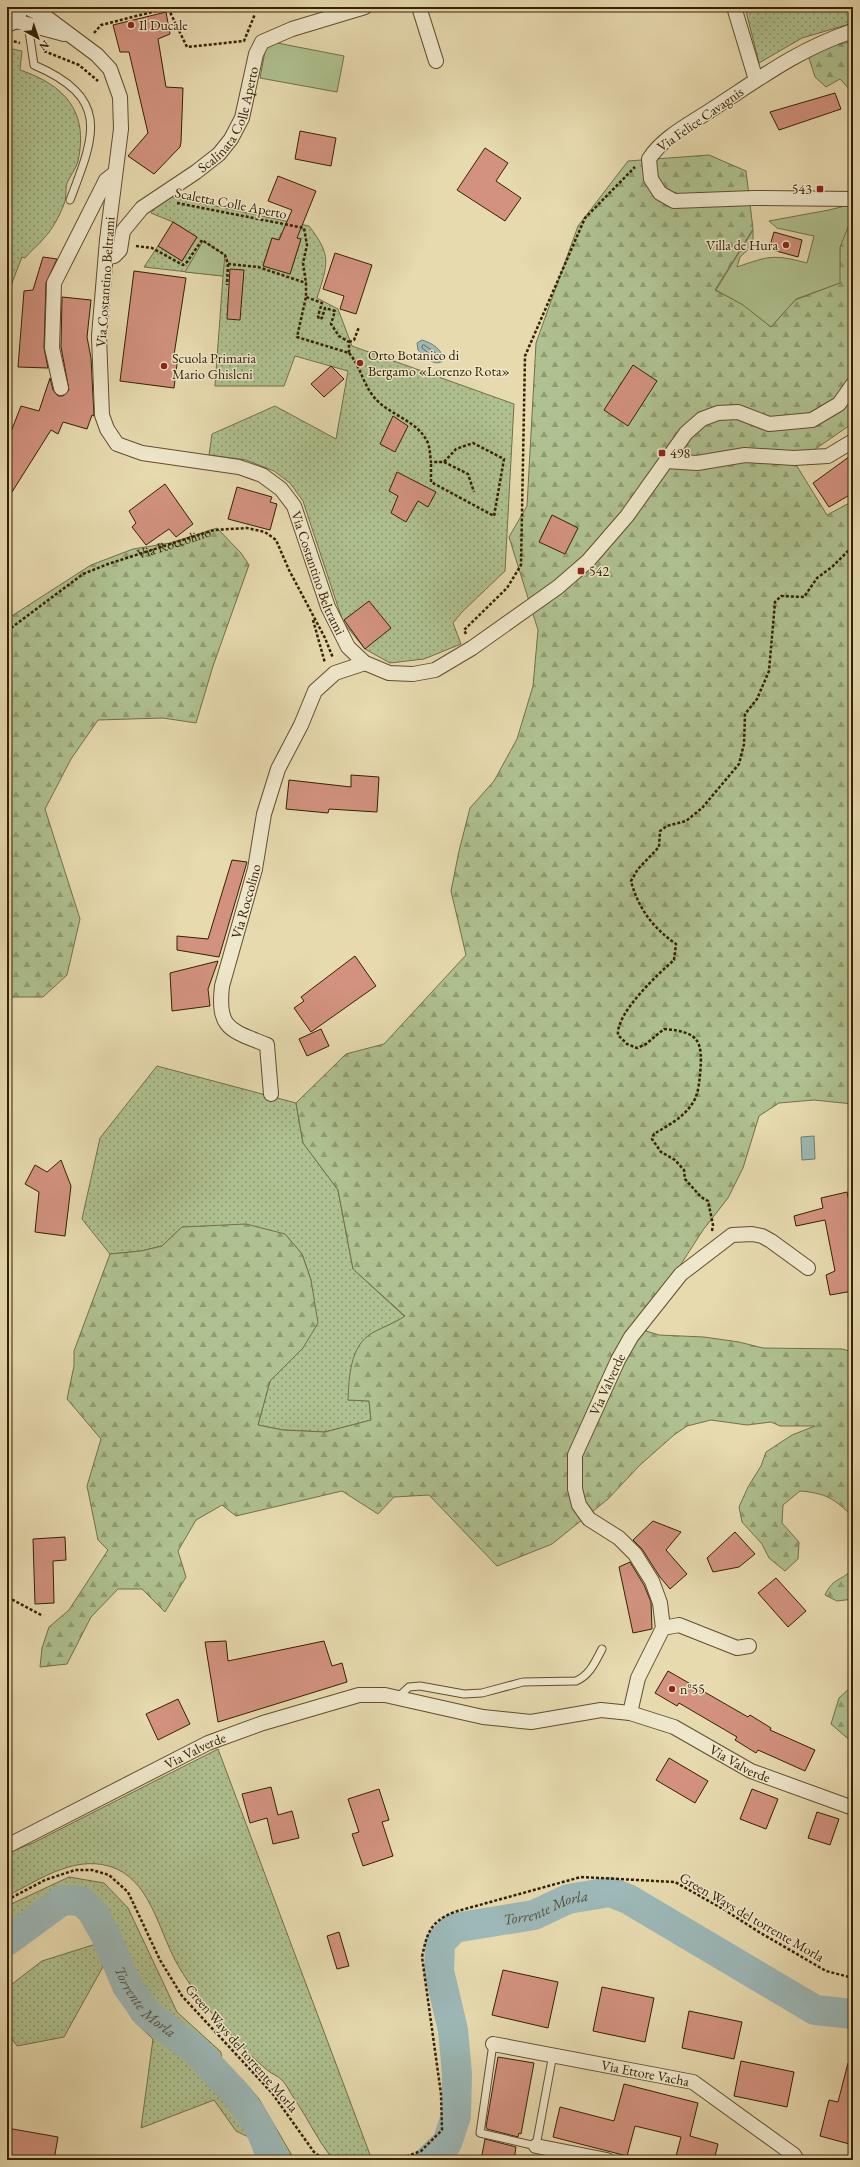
<svg xmlns="http://www.w3.org/2000/svg" width="860" height="2167" viewBox="0 0 860 2167" font-family="'EB Garamond',serif">
	<defs>
		<pattern id="grass-dots" width="8" height="8" patternUnits="userSpaceOnUse"><rect width="8" height="8" fill="#afc190"/><path d="M2 2h.1M6 6h.1" fill="none" stroke="#8f9c73" stroke-width="1.8" stroke-linecap="round"/></pattern>
		<pattern id="forest-firs" width="22" height="20" patternUnits="userSpaceOnUse"><rect width="22" height="20" fill="#afc190"/><path d="M5 1l3.5 6h-7zM16 11l3.5 6h-7z" fill="#8f9c73"/></pattern>
	</defs>
	<rect width="100%" height="100%" fill="#e7daaf"/>
	<filter id="stains"><feTurbulence type="fractalNoise" baseFrequency=".005" numOctaves="4"/><feColorMatrix values="0 0 0 0 .2 0 0 0 0 .09 0 0 0 0 .02 0 0 0 .5 -.17"/></filter>
	<radialGradient id="worn" r=".72"><stop offset=".6" stop-color="#630" stop-opacity="0"/><stop offset="1" stop-color="#630" stop-opacity=".3"/></radialGradient>
	<g fill="url(#grass-dots)" stroke="#72704a" fill-rule="evenodd">
		<polygon points="745,7 853,7 853,23 802,38 759,63"/>
		<path d="M7 48 22 51 20 70C65 85 89 112 78 161 76 169 70 176 67 183 65 189 67 198 64 204 60 215 52 230 44 238 38 246 31 250 25 258L22 257 10 288 7 311Z"/>
		<path d="M168 196 309 226C332 256 328 263 317 298L338 309 352 346 514 404 505 571 462 612 453 623 461 644 424 659 390 663 365 649 343 622 303 501 290 483 274 471 246 460 209 455 212 434 275 406 336 439 348 371 295 356 284 386H215L223 276 144 267 158 246 182 261 197 237 173 222 151 213 158 203ZM281 233 301 239 290 274 263 265 272 238 279 240Z"/>
		<polygon points="157,1066 296,1103 303,1143 338,1190 353,1269 405,1317 371,1334 348,1400 369,1401 371,1420 325,1432 283,1430 258,1425 270,1381 303,1348 311,1280 302,1254 285,1234 182,1227 162,1246 141,1251 110,1254 82,1219 100,1138"/>
		<path d="M218 1749 372 2160H340L331 2157C317 2139 307 2117 294 2098 290 2093 287 2085 282 2080 278 2076 272 2074 267 2070 236 2043 200 2003 179 1967 160 1936 153 1886 117 1869 78 1852 41 1879 7 1896V1853L33 1843Z"/>
		<polygon points="69,1877 104,1883 128,1908 177,2012 221,2052 222,2066 241,2078 259,2099 294,2159 236,2131 214,2100 141,2128 153,2039 133,2020 116,1991 114,1938 98,1911 85,1896 68,1894 60,1898 44,1910 36,1925 7,1946 7,1906"/>
		<polygon points="96,1944 105,1963 64,2037 17,2046 7,2032 7,1988 42,1961"/>
	</g>
	<g fill="url(#forest-firs)" stroke="#72704a">
		<polygon points="853,41 853,93 840,79 826,87 815,77 809,58 822,48"/>
		<path d="M709 155 746 171 753 229 715 290 744 305 771 327 795 300 839 283 840 245 853 214V423L795 463 827 515 853 501V1104L814 1100 779 1103 759 1116 743 1168 728 1198 703 1230 656 1303 646 1331 659 1335 704 1337 739 1342 763 1348 842 1349 853 1352V1517C835 1499 826 1493 800 1491L783 1505 782 1523 799 1542 798 1559 785 1571 769 1558 762 1544 742 1522 739 1507 748 1487 761 1466 766 1452 792 1435 815 1426H780L771 1422 747 1425 711 1420 687 1426 674 1435 640 1465 608 1499 552 1544 497 1566 429 1495 394 1497 378 1514 342 1491 236 1516 222 1505 196 1520 178 1551 186 1577 165 1612 142 1589H118L91 1617 67 1664 40 1667 42 1648 49 1627 69 1610 108 1550 98 1540 87 1486 101 1439 67 1399 74 1366V1351L110 1254 141 1251 162 1246 182 1227 246 1224 285 1234 302 1254 311 1280 318 1323 303 1348 270 1381 258 1425 283 1430 325 1432 371 1420 369 1401 348 1400C349 1377 350 1346 372 1333 383 1327 395 1323 405 1316L353 1269 338 1190 303 1143 296 1103 346 1054 384 1044 466 955 451 891 459 851 470 808 494 781 517 739 533 686 538 630 509 537 527 506 536 343 578 226 628 161Z"/>
		<polygon points="217,528 241,553 249,565 213,666 196,723 163,718 98,720 71,759 45,809 80,919 67,975 43,997 7,997 7,619 91,565 133,549 170,543"/>
		<path d="M853 1568V1599L837 1601 825 1595C833 1577 843 1581 853 1568Z"/>
		<polygon points="851,1687 853,1689 853,1743 831,1724 839,1698"/>
	</g>
	<g fill="#afc190" stroke="#72704a">
		<polygon points="267,41 344,56 337,92 260,78"/>
		<path d="M853 204V215L840 247V283L796 299 771 327 743 305 716 290 753 230V245L740 257 737 267C769 256 773 254 807 263L814 236 777 228 769 221 829 210Z"/>
		<polygon points="203,241 225,255 223,276 185,272"/>
	</g>
	<g fill="#9cb8b7" stroke="#737b6f">
		<path d="M422 340C432 343 442 349 444 360 435 368 425 357 418 350L417 343Z"/>
		<polygon points="814,1136 815,1159 802,1160 801,1137"/>
	</g>
	<g fill="none" stroke-linecap="round" stroke-linejoin="round">
		<polygon stroke="#686c5d" stroke-width="1" points="424,345 436,353 439,359 436,359 422,348 422,346"/>
		<g stroke="#9cb8b7" stroke-width="30">
			<path id="s1" d="M7 1941 63 1900 81 1901 92 1911 105 1934 127 1986 147 2014 194 2049 236 2094 251 2114 262 2133 270 2153 276 2160"/>
			<path id="s2" d="M429 2160 447 2143 456 2116 457 2074 453 2030 439 1971 440 1943 454 1928 534 1915 568 1899 610 1892 628 1899 815 2010 853 2014"/>
		</g>
	</g>
	<g fill="#d2927f" stroke="#352003">
		<polygon points="166,12 170,34 158,39 166,87 183,88 181,142 180,147 154,174 128,156 148,133 129,52 120,52 113,25"/>
		<polygon points="835,93 841,109 779,130 770,112"/>
		<polygon points="300,131 336,138 331,166 295,159"/>
		<polygon points="485,148 508,163 496,181 521,198 505,221 457,190"/>
		<polygon points="278,176 316,191 297,238 301,239 290,274 263,266 272,238 279,240 292,210 268,201"/>
		<polygon points="173,222 197,237 182,261 158,246"/>
		<polygon points="774,232 802,240 798,257 769,249"/>
		<polygon points="335,253 372,265 356,314 340,309 344,296 323,289"/>
		<polygon points="43,257 57,259 46,283 44,348 48,368 18,367 24,291 33,290"/>
		<polygon points="230,269 244,270 240,320 227,319"/>
		<polygon points="134,271 186,278 174,355 178,356 174,388 120,381"/>
		<polygon points="62,297 91,300 87,337 91,358 94,416 92,415 87,429 63,422 58,434 51,430 7,500 7,442 21,406 39,411 50,378 53,390 58,396 63,396 69,390 61,347"/>
		<polygon points="633,365 657,381 628,426 604,410"/>
		<polygon points="331,366 344,379 324,397 311,384"/>
		<polygon points="393,416 408,426 395,452 380,444"/>
		<polygon points="853,454 853,493 829,507 813,483"/>
		<polygon points="397,472 436,492 428,507 418,501 406,522 391,513 398,496 389,491"/>
		<polygon points="165,484 193,524 176,537 169,529 146,545 132,527 136,523 129,511"/>
		<polygon points="237,487 272,497 270,502 277,504 270,530 228,519"/>
		<polygon points="552,515 578,528 565,554 539,542"/>
		<polygon points="369,601 391,628 365,649 344,620"/>
		<polygon points="351,775 379,777 377,812 329,809 328,813 286,809 289,780 351,787"/>
		<polygon points="232,860 247,862 219,957 177,950 177,936 208,939"/>
		<polygon points="355,956 376,986 311,1032 294,1008 304,1001 301,997"/>
		<polygon points="218,961 208,989 210,1006 172,1011 170,973"/>
		<polygon points="321,1029 329,1046 307,1056 299,1039"/>
		<polygon points="61,1160 71,1186 65,1236 35,1232 39,1192 25,1184 35,1165 47,1172"/>
		<polygon points="847,1192 853,1222 853,1291 830,1295 826,1275 835,1271 825,1220 796,1226 794,1216 823,1208 821,1198"/>
		<polygon points="653,1521 681,1532 666,1550 687,1574 670,1589 660,1577 642,1549 633,1540"/>
		<polygon points="735,1532 755,1554 739,1567 713,1572 707,1558"/>
		<polygon points="65,1537 66,1560 53,1561 54,1603 35,1604 33,1539"/>
		<polygon points="630,1562 644,1585 651,1602 652,1629 633,1633 619,1567"/>
		<polygon points="776,1578 806,1611 788,1627 758,1593"/>
		<polygon points="226,1641 228,1661 324,1641 332,1666 342,1663 347,1682 218,1722 205,1642"/>
		<polygon points="668,1671 748,1717 750,1715 771,1728 770,1730 815,1750 805,1771 758,1750 756,1753 735,1740 737,1737 679,1703 677,1706 655,1693"/>
		<polygon points="178,1699 190,1724 158,1740 146,1714"/>
		<polygon points="669,1758 708,1781 695,1803 656,1780"/>
		<polygon points="271,1787 278,1815 292,1811 299,1838 273,1844 267,1818 250,1823 242,1794"/>
		<polygon points="379,1789 389,1820 382,1822 393,1856 363,1866 352,1834 359,1832 348,1799"/>
		<polygon points="752,1789 778,1799 766,1829 740,1819"/>
		<polygon points="817,1812 839,1819 830,1845 808,1838"/>
		<polygon points="339,1932 349,1966 337,1969 327,1936"/>
		<polygon points="503,1970 558,1982 548,2028 492,2015"/>
		<polygon points="602,1987 654,1998 645,2042 593,2031"/>
		<polygon points="689,2011 742,2022 734,2059 682,2048"/>
		<polygon points="498,2057 534,2063 521,2134 519,2133 518,2137 487,2129 486,2127"/>
		<polygon points="741,2061 794,2072 787,2107 734,2096"/>
		<polygon points="848,2063 853,2063 853,2145 820,2136 829,2100 838,2102"/>
		<polygon points="624,2084 698,2103 690,2136 718,2144 714,2160 675,2160 681,2137 635,2126 627,2156 553,2137 560,2107 614,2121"/>
		<polygon points="7,2128 58,2137 54,2160 7,2159"/>
		<polygon points="485,2139 516,2147 514,2160 481,2160"/>
	</g>
	<g fill="none" stroke-linecap="round" stroke-linejoin="round">
		<g stroke="#624e2e" stroke-width="9">
			<g id="lane">
				<path d="M28 24 34 65C111 98 95 135 70 200"/>
				<path d="M397 1698 409 1687 420 1686 464 1694 482 1693 523 1682 576 1681C590 1675 595 1662 602 1649"/>
				<polyline points="493,2044 480,2133 536,2146 553,2054"/>
			</g>
		</g>
		<g stroke="#624e2e" stroke-width="16">
			<g id="street">
				<path id="s4" d="M26 7 46 17 97 55 110 69 120 97 121 129 107 240 99 336 102 415 107 429 117 444 142 453 239 467 262 475 281 489 294 506 328 607 348 647 365 663 389 673 413 674 435 670 472 648 558 587 588 561 627 516 686 433 702 419 718 413 738 412 769 424 812 420 839 404 853 384"/>
				<polyline points="419,7 436,61"/>
				<polyline points="734,7 756,80"/>
				<polyline points="12,20 64,34"/>
				<path d="M853 31C798 49 759 79 711 110 690 124 663 137 649 159L651 179 660 193 674 201 754 198 853 199"/>
				<path id="s5" d="M106 257 114 256 120 250 123 231 142 208 196 172 219 154 231 139 242 118 256 54 262 42 292 29 365 7"/>
				<polyline points="61,388 52,348 54,283 106,180 115,173"/>
				<polyline points="666,461 697,463 745,455 794,458 828,456 853,441"/>
				<path id="s6" d="M271 1094 267 1045C231 1030 217 1030 222 986L255 869 264 814 278 769 301 725 315 691 335 673 365 663"/>
				<path id="s7" d="M663 1628 660 1603 652 1581 635 1554 619 1538 589 1519 579 1505 575 1489V1455L618 1360 631 1337 681 1274 732 1235 752 1234 762 1236 771 1241 808 1268"/>
				<polyline points="630,1713 638,1678 663,1628 679,1625 737,1648 749,1646"/>
				<path id="s8" d="M7 1846 208 1743 263 1723 359 1695H385L483 1717 531 1722 601 1710 630 1713 674 1727 751 1771 853 1808"/>
				<path id="s9" d="M493 2044 693 2082 794 2155 797 2160"/>
				<polyline points="536,2146 607,2160"/>
			</g>
		</g>
		<g stroke="#352003" stroke-width="22">
			<polyline id="secondary" points="7,22 15,18 18,7"/>
		</g>
		<g stroke="#352003" stroke-width="2.5" stroke-dasharray="3 2" stroke-linecap="butt">
			<polyline points="94,33 101,25 168,8 187,47 244,41 255,14"/>
			<polyline points="9,40 20,43"/>
			<polyline points="44,51 79,65 98,81"/>
			<polyline points="177,203 304,228 307,245 303,263 306,283 306,297 297,337 349,353 349,342 339,336 331,324 335,311 325,308 322,318 319,319 318,316 322,303 306,297"/>
			<polyline points="136,246 152,248 183,265 187,262 202,240 225,255 228,264 227,285"/>
			<polyline points="228,264 258,267 306,283"/>
			<polyline points="349,342 354,340 359,327"/>
			<path d="M349 353C360 366 362 380 371 393 384 414 415 418 427 441 430 446 430 456 431 462H444L456 449 473 443 504 459 494 516 431 482V462"/>
			<polyline points="444,462 468,474 474,492"/>
			<polyline points="313,620 325,663"/>
			<path id="s3" d="M7 631 83 574 108 564 214 530 247 528 265 532 276 540 289 570 325 638 333 658"/>
			<polyline points="466,634 464,630 507,588 521,565 525,356 585,218 635,167"/>
			<path d="M712 1231 713 1225 708 1201 701 1197 685 1179 684 1170 675 1160 661 1152 652 1139 654 1134C667 1126 683 1118 692 1104 698 1096 699 1084 700 1075 703 1041 700 1032 664 1029L646 1044 637 1048 627 1044 618 1035C616 1013 658 974 674 960L676 944C653 928 638 908 631 881L638 869 659 847 660 831 667 826 686 821 702 808 739 764 744 744 745 714 757 699 769 671 775 602 781 596 804 597 817 578 832 567 853 546"/>
			<polyline points="7,1599 13,1600 43,1616"/>
			<polyline points="7,1900 45,1880 75,1870 92,1870 109,1875 128,1892 160,1960 182,1996 272,2093 314,2152 324,2160"/>
			<path d="M397 2160 421 2151 442 2130 441 2094 422 1957C427 1933 430 1922 454 1912L581 1877 675 1882 723 1909 759 1932 826 1971 853 1978"/>
		</g>
		<use href="#lane" stroke="#efe7cb" stroke-width="7"/>
		<use href="#street" stroke="#efe7cb" stroke-width="14"/>
		<use href="#secondary" stroke="#efe7cb" stroke-width="20"/>
	</g>
	<g fill="#8f2418" stroke="#efe7cb" stroke-width="1.5">
		<circle cx="131" cy="25" r="4"/>
		<rect x="816" y="185" width="8" height="8" rx="2"/>
		<circle cx="786" cy="245" r="4"/>
		<circle cx="360" cy="363" r="4"/>
		<circle cx="164" cy="366" r="4"/>
		<rect x="658" y="449" width="8" height="8" rx="2"/>
		<rect x="577" y="567" width="8" height="8" rx="2"/>
		<circle cx="672" cy="1689" r="4"/>
	</g>
	<g text-anchor="middle" stroke-width="3" stroke-linejoin="round" paint-order="stroke">
		<g font-size="14" fill="#352003" stroke="#efe7cb" text-anchor="start">
			<text x="139" y="30">Il Ducale</text>
			<text x="812" y="194" text-anchor="end">543</text>
			<text x="778" y="250" text-anchor="end">Villa de Hura</text>
			<text x="368" y="360">Orto Botanico di<tspan x="368" dy="16">Bergamo «Lorenzo Rota»</tspan></text>
			<text x="172" y="363">Scuola Primaria<tspan x="172" dy="16">Mario Ghisleni</tspan></text>
			<text x="670" y="458">498</text>
			<text x="589" y="576">542</text>
			<text x="680" y="1694">n°55</text>
		</g>
		<g font-size="14" fill="#352003" stroke="#efe7cb">
			<text dy="5" stroke="none"><textPath href="#s5" startOffset="195">Scalinata Colle Aperto</textPath></text>
			<text transform="translate(700 119) rotate(-35)" y="5">Via Felice Cavagnis</text>
			<text transform="translate(231 203) rotate(11)" y="5">Scaletta Colle Aperto</text>
			<text transform="translate(105 282) rotate(-86)" y="5">Via Costantino Beltrami</text>
			<text dy="5" stroke="none"><textPath href="#s3" startOffset="191">Via Roccolino</textPath></text>
			<text dy="5" stroke="none"><textPath href="#s4" startOffset="752">Via Costantino Beltrami</textPath></text>
			<text dy="5" stroke="none"><textPath href="#s6" startOffset="222">Via Roccolino</textPath></text>
			<text dy="5" stroke="none"><textPath href="#s7" startOffset="284">Via Valverde</textPath></text>
			<text dy="5" stroke="none"><textPath href="#s8" startOffset="211">Via Valverde</textPath></text>
			<text dy="5" stroke="none"><textPath href="#s8" startOffset="781">Via Valverde</textPath></text>
			<text transform="translate(752 1917) rotate(30)" y="5">Green Ways del torrente Morla</text>
			<text transform="translate(242 2048) rotate(49)" y="5">Green Ways del torrente Morla</text>
			<text dy="5" stroke="none"><textPath href="#s9" startOffset="155">Via Ettore Vacha</textPath></text>
		</g>
		<g font-size="15" font-style="italic" fill="#544e39" stroke="#efe7cb">
			<text dy="5" stroke="none"><textPath href="#s2" startOffset="343">Torrente Morla</textPath></text>
			<text dy="5" stroke="none"><textPath href="#s1" startOffset="209">Torrente Morla</textPath></text>
		</g>
	</g>
	<rect width="860" height="2167" fill="none" stroke="#e7daaf" stroke-width="24"/>
	<rect x="8" y="8" width="844" height="2151" fill="none" stroke="#352003" stroke-width="2"/>
	<rect x="12" y="12" width="836" height="2143" fill="none" stroke="#352003"/>
	<g transform="translate(38 38) rotate(140)" stroke="#efe7cb" stroke-width="3" paint-order="stroke">
	<path d="M0-3L7 15L0 10L-7 15Z" fill="#352003"/>
	<text y="-6" font-size="11" font-weight="bold" text-anchor="middle" fill="#352003">N</text>
	</g>
	<rect width="100%" height="100%" filter="url(#stains)"/>
	<rect width="100%" height="100%" fill="url(#worn)"/>
</svg>
